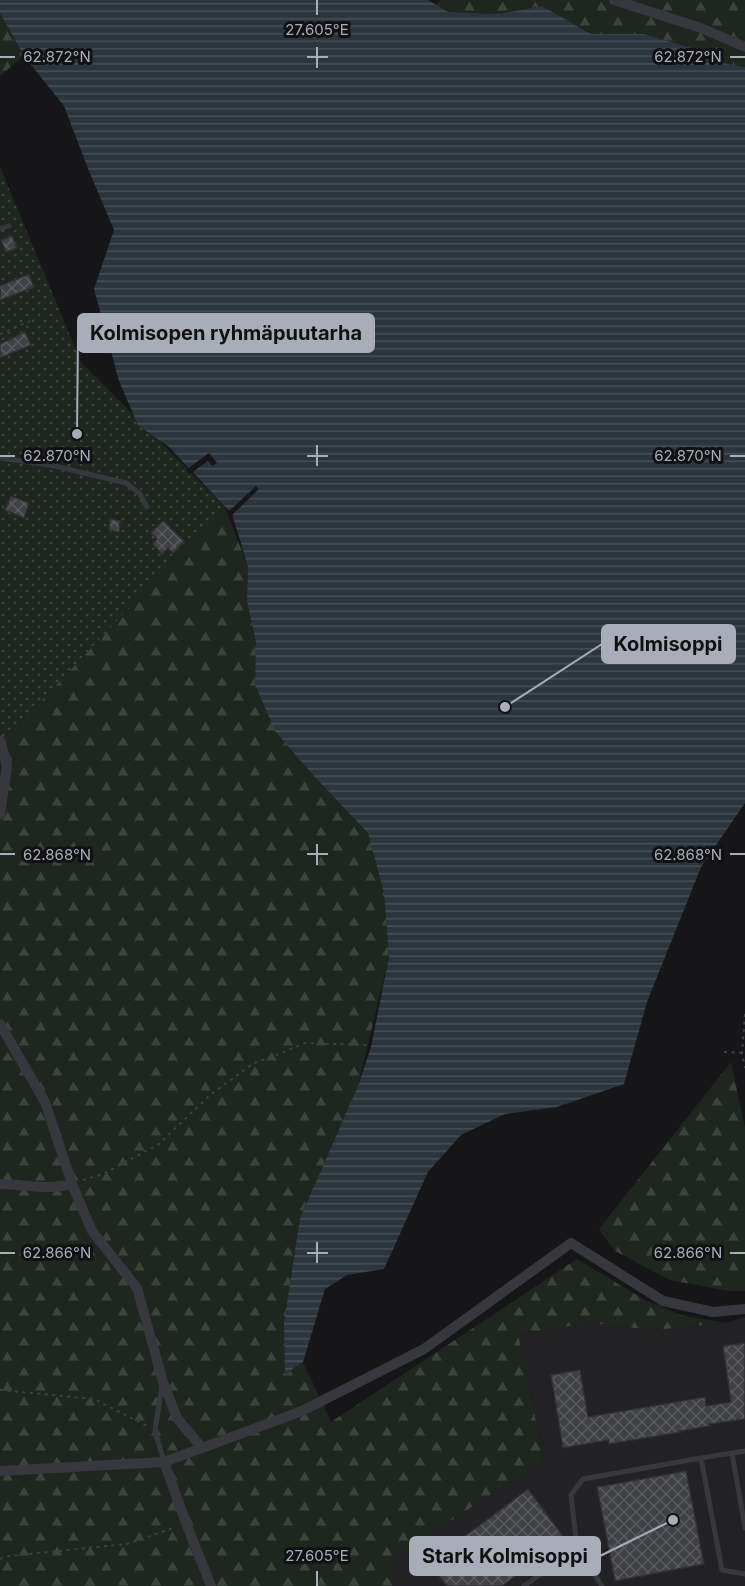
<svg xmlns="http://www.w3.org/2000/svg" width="745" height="1586" viewBox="0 0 745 1586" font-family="Inter,sans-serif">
	<defs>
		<pattern id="forest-firs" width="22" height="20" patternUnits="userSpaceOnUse" patternTransform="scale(1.5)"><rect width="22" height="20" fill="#1e261f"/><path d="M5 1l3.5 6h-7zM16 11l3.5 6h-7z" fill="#3c433d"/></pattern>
		<pattern id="park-dots" width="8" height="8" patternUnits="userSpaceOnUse" patternTransform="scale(1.5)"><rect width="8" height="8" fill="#1e261f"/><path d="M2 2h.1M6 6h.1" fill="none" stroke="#3c433d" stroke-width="1.8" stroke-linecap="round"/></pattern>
		<pattern id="water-rules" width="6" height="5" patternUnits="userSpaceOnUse" patternTransform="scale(1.5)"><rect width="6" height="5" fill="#2c353c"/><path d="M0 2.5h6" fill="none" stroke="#485056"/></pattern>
		<pattern id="building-cross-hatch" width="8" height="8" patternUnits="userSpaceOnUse" patternTransform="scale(1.5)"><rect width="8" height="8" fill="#404145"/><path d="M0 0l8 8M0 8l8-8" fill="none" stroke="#595a5e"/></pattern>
	</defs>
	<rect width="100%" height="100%" fill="#161618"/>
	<polygon fill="#222225" points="745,1317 745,1586 392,1586 395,1557 544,1460 518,1334 590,1323 653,1330 726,1323"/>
	<g fill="url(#forest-firs)">
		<polygon points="441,0 745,0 745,67 723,63 699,50 644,34 591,34 542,6 498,14 448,12 437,5"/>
		<polygon points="0,13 24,56 0,76"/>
		<polygon points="225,507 248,567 247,601 256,642 255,684 368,833 384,893 389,957 358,1086 300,1218 286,1374 303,1362 331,1422 577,1259 645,1300 681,1315 726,1323 653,1330 590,1323 518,1334 544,1460 395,1557 392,1586 0,1586 0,744"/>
		<polygon points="731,1062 745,1128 745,1291 729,1291 670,1280 615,1251 599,1229"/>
	</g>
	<polygon fill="url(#park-dots)" points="0,167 81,362 225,507 0,744"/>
	<polygon fill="url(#water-rules)" points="0,0 428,0 448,12 498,14 542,6 591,34 644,34 699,50 723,63 745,67 745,803 701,867 647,1002 624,1084 557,1107 505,1114 461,1135 428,1172 384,1269 347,1275 325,1289 303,1362 285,1374 284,1323 300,1218 358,1086 371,1047 389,957 384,893 368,833 314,776 275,731 255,684 256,642 247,601 248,567 232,514 169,447 138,425 119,381 94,289 114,230 89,171 64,106 24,56 0,13"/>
	<g fill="#161618">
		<polygon points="209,453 217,463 212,466 208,461 190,474 186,470"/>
		<polygon points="256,486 259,489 231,516 227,513"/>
	</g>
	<g fill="url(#building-cross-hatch)" stroke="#303034" stroke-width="1.5">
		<polygon points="12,236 17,248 6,252 1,240"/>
		<polygon points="29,274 34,287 0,300 0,286"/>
		<polygon points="25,332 31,345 0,358 0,344"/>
		<polygon points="11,496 29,503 24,518 5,510"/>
		<polygon points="110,519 120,521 119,532 109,530"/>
		<polygon points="163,521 184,541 173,553 168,548 162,554 153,544 157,539 151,533"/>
		<polygon points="745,1343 745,1419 709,1424 710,1426 680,1431 681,1432 609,1444 608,1440 563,1448 551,1375 580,1370 588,1417 705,1397 706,1406 731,1402 723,1346"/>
		<polygon points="686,1471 704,1564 615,1581 597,1487"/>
		<polygon points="528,1489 565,1539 502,1586 447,1586 429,1563"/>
	</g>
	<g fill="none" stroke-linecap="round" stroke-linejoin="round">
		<g stroke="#3d3f44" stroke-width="2" stroke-dasharray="3 4.5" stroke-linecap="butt">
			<polyline points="0,334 35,319"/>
			<polyline points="745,1014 742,1053 745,1068"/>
			<polyline points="724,1052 745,1053"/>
			<polyline points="83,1180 103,1174 159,1144 210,1095 254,1063 274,1056 305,1043 370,1045"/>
			<polyline points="0,1390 94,1399 147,1426"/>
			<polyline points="0,1559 9,1556 127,1544 176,1527"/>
		</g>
		<g stroke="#37383d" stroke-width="5">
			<polyline points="0,229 9,226"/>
			<polyline points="0,458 50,465 126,483 140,494 147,507"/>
			<polyline points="162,1386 155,1430 164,1462"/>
			<polyline points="745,1451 701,1458 722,1570 745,1574"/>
			<polyline points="732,1453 745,1528"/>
			<polyline points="524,1586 577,1548"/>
			<polyline points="602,1586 577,1548 571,1495 583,1479 701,1458"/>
		</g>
		<g stroke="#37383d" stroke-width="10">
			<polyline points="614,0 701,28 745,47"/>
			<polyline points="0,740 7,766 0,814"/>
			<polyline points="0,1024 45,1102 72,1184 92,1231 137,1288 163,1382 177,1418 202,1448"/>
			<path d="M0 1184C26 1184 46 1191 72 1184"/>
			<polyline points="164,1462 186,1523 211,1586"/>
			<polyline points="0,1471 164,1462 302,1411 424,1349 571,1243 663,1301 713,1312 745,1309"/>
		</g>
	</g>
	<path fill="none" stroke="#a8adb8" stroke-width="2" d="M317 0V15M317 47V68M0 57H15M307 57H328M730 57H745M317 445V466M0 456H15M307 456H328M730 456H745M317 844V865M0 854H15M307 854H328M730 854H745M317 1242V1263M0 1253H15M307 1253H328M730 1253H745M317 1571V1586"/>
	<g font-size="15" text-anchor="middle" fill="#a8adb8" stroke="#111113" stroke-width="6" stroke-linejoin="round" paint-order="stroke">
		<text x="317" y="35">27.605°E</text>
		<text x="57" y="62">62.872°N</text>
		<text x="688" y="62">62.872°N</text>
		<text x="57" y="461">62.870°N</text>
		<text x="688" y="461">62.870°N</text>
		<text x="57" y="860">62.868°N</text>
		<text x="688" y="860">62.868°N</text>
		<text x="57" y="1258">62.866°N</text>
		<text x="688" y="1258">62.866°N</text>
		<text x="317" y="1561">27.605°E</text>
	</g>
	<path fill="none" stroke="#a8adb8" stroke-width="2" d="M77 434L78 333M505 707L602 644M673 1520L600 1556"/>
	<g fill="#a8adb8" stroke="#111113" stroke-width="2">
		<circle cx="77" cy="434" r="6"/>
		<circle cx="505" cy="707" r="6"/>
		<circle cx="673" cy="1520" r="6"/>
	</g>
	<g fill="#a8adb8" stroke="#a8adb8" stroke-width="2">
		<rect x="78" y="314" width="296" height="38" rx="6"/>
		<rect x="602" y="625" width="133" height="38" rx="6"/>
		<rect x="410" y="1537" width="190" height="38" rx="6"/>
	</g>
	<g font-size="20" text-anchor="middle" font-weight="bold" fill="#111">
		<text x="226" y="340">Kolmisopen ryhmäpuutarha</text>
		<text x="668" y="651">Kolmisoppi</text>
		<text x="505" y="1563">Stark Kolmisoppi</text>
	</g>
</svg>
